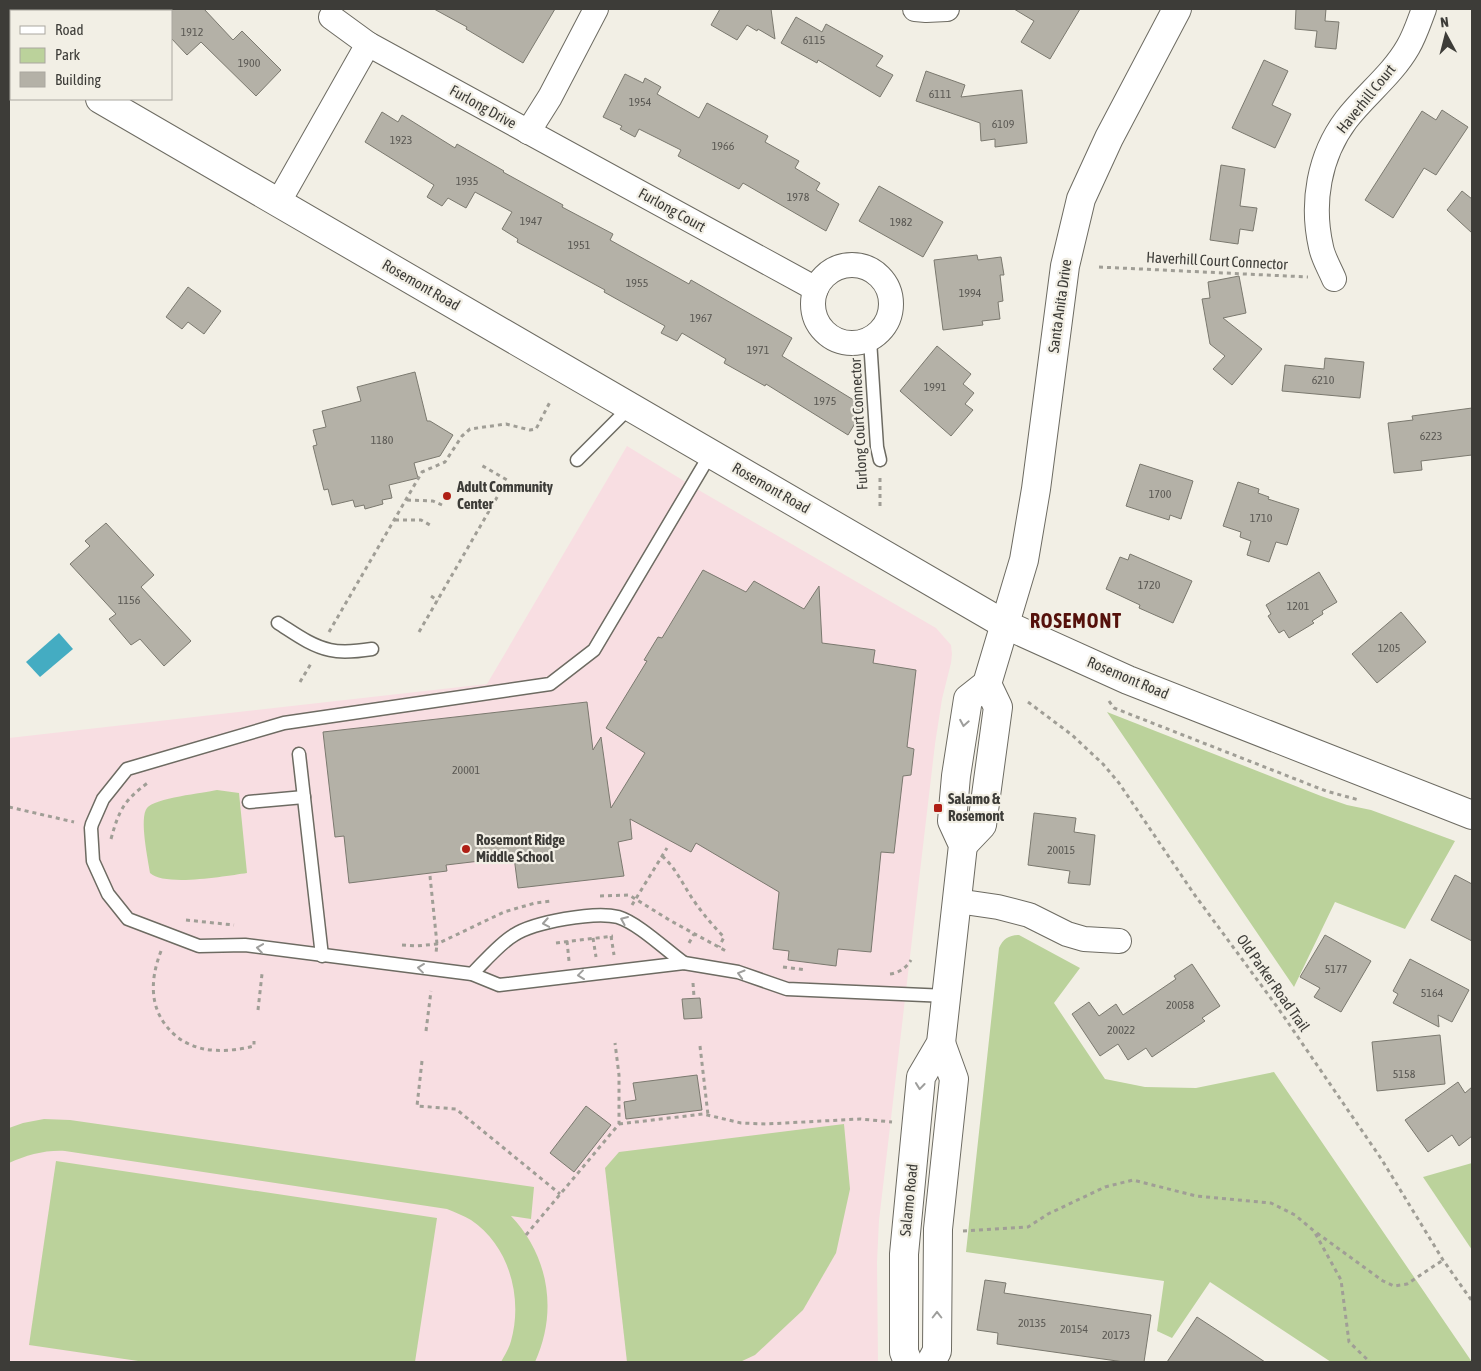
<svg xmlns="http://www.w3.org/2000/svg" width="1481" height="1371" viewBox="0 0 1481 1371" font-family="'Asap Condensed',sans-serif">
	<rect width="100%" height="100%" fill="#f2efe5"/>
	<polygon fill="#f8dee2" points="627,446 702,492 936,628 951,645 952,654 951,663 942,699 935,744 879,1220 877,1262 878,1362 9,1362 9,738 487,684"/>
	<g fill="#bbd29b">
		<polygon points="1107,712 1321,796 1347,805 1371,810 1455,841 1405,929 1335,902 1294,987"/>
		<path d="M217 790 239 793 247 873C226 876 165 887 150 873 148 859 139 818 147 808 154 798 204 793 217 790Z"/>
		<path d="M1019 935 1080 968 1054 1003 1105 1079 1145 1087 1196 1088 1274 1072 1472 1362H1331L1210 1282 1172 1338 1157 1331 1164 1281 966 1252 999 948C1003 939 1009 935 1019 935Z"/>
		<path d="M44 1119 70 1120 534 1187 531 1219 511 1216C549 1256 558 1312 535 1362H501C504 1356 509 1349 511 1341 523 1299 510 1246 471 1220 464 1216 455 1212 447 1209L65 1151C45 1150 27 1155 9 1163V1128L23 1123Z"/>
		<polygon points="844,1124 850,1189 836,1253 803,1310 755,1355 740,1362 627,1362 605,1168 619,1152"/>
		<polygon points="56,1161 437,1218 415,1362 145,1362 29,1345"/>
		<polygon points="1472,1163 1472,1250 1423,1177"/>
	</g>
	<polygon fill="#44acc2" points="59,633 73,649 40,677 26,662"/>
	<g fill="#b4b1a7" stroke="#7b796f">
		<polygon points="171,9 204,9 233,40 242,31 281,70 256,96 201,42 187,55 171,38"/>
		<polygon points="434,9 555,9 523,63 466,29 467,27"/>
		<polygon points="720,9 771,9 775,39 758,29 757,31 747,25 737,40 711,25"/>
		<polygon points="1014,9 1080,9 1050,59 1021,42 1034,21"/>
		<polygon points="1296,9 1326,9 1325,21 1339,22 1336,49 1315,47 1317,31 1295,29"/>
		<polygon points="796,17 822,32 826,24 883,56 876,66 893,75 880,97 818,60 817,63 781,43"/>
		<polygon points="1264,60 1288,71 1272,105 1291,114 1275,148 1232,128"/>
		<polygon points="926,71 965,85 961,97 1022,90 1027,143 995,147 995,139 981,141 980,123 916,101"/>
		<polygon points="625,74 643,83 645,78 661,87 657,94 699,118 707,103 768,136 765,142 799,161 795,168 820,183 816,190 839,204 826,231 743,183 739,189 678,156 681,150 639,129 635,137 620,129 622,126 603,117"/>
		<polygon points="1442,110 1468,127 1436,175 1424,168 1393,218 1365,200 1422,111 1436,120"/>
		<polygon points="382,112 398,122 402,115 455,148 457,144 504,171 503,172 563,205 562,207 613,234 610,240 689,284 691,280 792,338 782,356 865,407 848,435 766,384 765,386 724,363 726,359 682,333 677,341 661,333 665,326 604,292 605,290 517,242 518,239 502,229 512,212 475,192 466,208 448,198 442,206 427,197 434,185 365,142"/>
		<polygon points="1221,165 1245,169 1240,206 1257,208 1253,231 1240,229 1238,244 1210,240"/>
		<polygon points="879,186 943,222 923,257 859,221"/>
		<polygon points="1462,191 1472,199 1472,233 1447,210"/>
		<polygon points="977,255 978,260 1001,257 1004,275 1000,275 1003,301 998,302 1000,319 982,321 983,325 943,330 934,260"/>
		<polygon points="1239,276 1246,313 1223,318 1262,349 1232,385 1213,369 1225,356 1210,344 1202,299 1210,298 1208,282"/>
		<polygon points="188,287 221,311 204,334 188,322 182,329 166,317"/>
		<polygon points="937,346 971,374 963,384 974,393 965,404 973,410 951,436 900,391"/>
		<polygon points="1325,358 1364,362 1360,398 1282,391 1285,365 1324,369"/>
		<polygon points="415,372 427,421 430,421 453,435 440,456 414,463 418,478 389,485 392,498 382,500 383,504 365,509 364,505 355,507 353,500 332,505 328,489 324,490 313,446 317,445 313,430 326,427 322,411 361,401 357,387"/>
		<polygon points="1472,408 1472,455 1421,461 1422,470 1394,473 1388,423 1413,420 1412,416"/>
		<polygon points="1140,464 1193,481 1181,519 1170,515 1169,520 1126,506"/>
		<polygon points="1238,482 1259,489 1258,493 1269,497 1268,499 1299,509 1287,545 1276,542 1269,562 1247,555 1251,541 1240,537 1241,532 1223,526"/>
		<polygon points="106,523 154,575 141,587 191,641 164,666 140,639 131,645 109,619 116,614 70,564 90,546 85,541"/>
		<polygon points="1130,554 1192,581 1173,623 1139,608 1140,605 1106,589 1120,557 1128,560"/>
		<polygon points="703,570 746,592 754,581 804,609 819,586 822,643 875,650 873,663 916,670 907,747 914,749 911,775 903,776 894,853 881,852 871,952 838,949 836,966 788,960 789,951 773,949 779,892 696,843 691,852 630,819 632,839 618,842 624,876 518,888 514,857 446,865 447,871 349,883 344,836 335,837 323,732 587,702 593,750 601,737 611,808 645,753 606,728 647,661 644,660 658,637 662,638"/>
		<polygon points="1319,572 1337,602 1322,611 1323,614 1312,621 1314,623 1289,638 1284,630 1279,633 1268,616 1271,614 1266,605"/>
		<polygon points="1401,612 1426,642 1377,683 1352,654"/>
		<polygon points="1034,813 1076,818 1074,832 1095,835 1090,885 1068,883 1070,871 1028,865"/>
		<polygon points="1455,875 1472,884 1472,941 1431,920"/>
		<polygon points="1325,935 1371,961 1341,1012 1314,997 1320,988 1300,977"/>
		<polygon points="1410,959 1469,990 1452,1022 1438,1015 1439,1027 1393,1003 1398,994 1393,991"/>
		<polygon points="1192,964 1220,1006 1202,1018 1205,1021 1152,1057 1146,1048 1128,1060 1118,1044 1100,1056 1072,1014 1089,1002 1099,1016 1116,1004 1123,1015 1176,979 1174,976"/>
		<polygon points="700,998 702,1018 684,1019 682,999"/>
		<polygon points="1440,1035 1445,1084 1377,1091 1372,1042"/>
		<polygon points="697,1075 702,1110 626,1119 624,1102 636,1100 633,1083"/>
		<polygon points="1458,1082 1465,1093 1472,1087 1472,1136 1459,1146 1452,1135 1428,1152 1405,1120"/>
		<polygon points="586,1106 611,1125 574,1172 550,1153"/>
		<polygon points="985,1280 1006,1283 1004,1293 1151,1315 1144,1362 1124,1362 997,1344 998,1333 977,1330"/>
		<polygon points="1197,1317 1226,1336 1265,1362 1167,1362"/>
	</g>
	<g fill="none" stroke-linecap="round" stroke-linejoin="round">
		<g stroke="#6d6b62" stroke-width="15">
			<g id="lane">
				<polyline points="870,340 877,447 880,460"/>
				<polyline points="711,453 594,650 550,684 284,723 127,769 103,799 92,824 91,828 93,861 108,894 128,919 199,946 245,945 472,974 499,985 684,963 738,972 787,989 947,996"/>
				<polyline points="577,460 631,406"/>
				<path d="M278 623C294 633 311 646 330 650 343 653 359 651 372 649"/>
				<polyline points="299,754 322,956"/>
				<polyline points="249,802 304,797"/>
				<path d="M472 974C484 962 500 943 514 935 534 922 595 911 618 917 638 923 666 950 684 963"/>
			</g>
		</g>
		<g stroke="#6d6b62" stroke-width="26">
			<g id="street">
				<polyline points="915,9 926,10 947,9"/>
				<polyline points="331,17 368,44 816,289"/>
				<polyline points="528,132 550,97 596,9"/>
				<polyline points="278,203 368,44"/>
				<circle cx="852" cy="304" r="39"/>
				<path d="M1334 279C1330 269 1323 258 1321 247 1311 203 1319 156 1346 120 1365 95 1392 75 1408 47 1415 35 1419 22 1424 9"/>
				<polyline points="957,901 998,907 1029,915 1067,934 1084,939 1119,941"/>
			</g>
		</g>
		<g stroke="#6d6b62" stroke-width="30">
			<g id="secondary">
				<polyline points="9,46 11,47"/>
				<polyline points="100,99 1004,624 1128,680 1472,815"/>
				<polyline points="963,845 982,825 998,707 987,684"/>
				<polyline points="908,1362 904,1352 904,1254 921,1077 941,1043 963,845 952,821 956,776 968,699 987,684 1024,560 1036,489 1065,266 1081,199 1109,138 1177,9"/>
				<polyline points="931,1362 937,1351 938,1229 954,1079 941,1043"/>
			</g>
		</g>
		<g stroke="#a09e96" stroke-width="3" stroke-dasharray="4 4" stroke-linecap="butt">
			<polyline points="1099,267 1308,277"/>
			<polyline points="880,478 880,506"/>
			<polyline points="407,500 433,501 442,505"/>
			<polyline points="395,520 421,520 430,525"/>
			<polyline points="431,596 438,601"/>
			<polyline points="329,632 422,472 445,462 462,436 470,429 506,424 530,430 536,429 551,400"/>
			<polyline points="419,632 507,480 481,465"/>
			<polyline points="300,682 312,662"/>
			<polyline points="1109,701 1114,708 1326,791 1359,800"/>
			<polyline points="1028,702 1072,735 1103,764 1119,783 1194,894 1278,1008 1382,1160 1443,1260 1472,1301"/>
			<polyline points="9,807 74,822"/>
			<path d="M111 839C119 810 124 800 149 782"/>
			<path d="M662 856C676 868 683 885 694 901 703 914 713 926 724 937L719 947"/>
			<polyline points="430,876 437,944 436,953"/>
			<polyline points="600,896 629,895 671,921 726,951"/>
			<polyline points="632,905 667,848"/>
			<polyline points="186,920 234,925"/>
			<polyline points="611,936 614,955"/>
			<polyline points="593,938 596,957"/>
			<polyline points="567,941 569,961"/>
			<polyline points="556,943 613,936"/>
			<polyline points="689,943 694,934"/>
			<polyline points="402,945 416,946 437,944 504,912 535,903 552,901"/>
			<path d="M161 951C149 982 149 1013 176 1036 183 1042 194 1047 204 1049 219 1052 239 1050 254 1046V1041"/>
			<polyline points="783,967 806,970"/>
			<path d="M890 974C899 973 906 968 911 960"/>
			<polyline points="693,983 694,997"/>
			<polyline points="258,1010 262,974"/>
			<polyline points="426,1031 431,991"/>
			<polyline points="700,1046 708,1115"/>
			<polyline points="422,1061 417,1106 456,1109 560,1194"/>
			<polyline points="619,1124 703,1114 741,1123 766,1124 860,1119 892,1122"/>
			<polyline points="963,1231 1028,1227 1048,1214 1105,1187 1133,1180 1196,1196 1271,1203 1295,1215 1314,1231 1341,1280 1349,1342 1370,1362"/>
			<polyline points="1317,1233 1383,1281 1394,1286 1407,1284 1443,1260"/>
			<polyline points="526,1235 619,1124 619,1075 615,1043"/>
		</g>
		<use href="#lane" stroke="#fff" stroke-width="12"/>
		<use href="#street" stroke="#fff" stroke-width="24"/>
		<use href="#secondary" stroke="#fff" stroke-width="28"/>
	</g>
	<defs><path id="oneway-chevron" d="M-2-3.5L2.5 0L-2 3.5" fill="none" stroke-width="1.6" stroke-linecap="round" stroke-linejoin="round" transform="scale(1.25)"/></defs>
	<g stroke="#9e9e9c">
		<use href="#oneway-chevron" transform="translate(964 723) rotate(100)"/>
		<use href="#oneway-chevron" transform="translate(624 920) rotate(-157)"/>
		<use href="#oneway-chevron" transform="translate(546 923) rotate(170)"/>
		<use href="#oneway-chevron" transform="translate(260 948) rotate(-172)"/>
		<use href="#oneway-chevron" transform="translate(421 968) rotate(-173)"/>
		<use href="#oneway-chevron" transform="translate(741 974) rotate(-164)"/>
		<use href="#oneway-chevron" transform="translate(581 975) rotate(173)"/>
		<use href="#oneway-chevron" transform="translate(920 1086) rotate(96)"/>
		<use href="#oneway-chevron" transform="translate(937 1315) rotate(-90)"/>
	</g>
	<g fill="#af1f15" stroke="#f2efe5" stroke-width="2">
		<circle cx="447" cy="496" r="5"/>
		<rect x="933" y="803" width="10" height="10" rx="2.5"/>
		<circle cx="466" cy="849" r="5"/>
	</g>
	<g text-anchor="middle" stroke-width="4.5" stroke-linejoin="round" paint-order="stroke">
		<g font-size="12" fill="#5b5954">
			<text x="192" y="36">1912</text>
			<text x="814" y="44">6115</text>
			<text x="249" y="67">1900</text>
			<text x="940" y="98">6111</text>
			<text x="640" y="106">1954</text>
			<text x="1003" y="128">6109</text>
			<text x="401" y="144">1923</text>
			<text x="723" y="150">1966</text>
			<text x="467" y="185">1935</text>
			<text x="798" y="201">1978</text>
			<text x="531" y="225">1947</text>
			<text x="901" y="226">1982</text>
			<text x="579" y="249">1951</text>
			<text x="637" y="287">1955</text>
			<text x="970" y="297">1994</text>
			<text x="701" y="322">1967</text>
			<text x="758" y="354">1971</text>
			<text x="1323" y="384">6210</text>
			<text x="935" y="391">1991</text>
			<text x="825" y="405">1975</text>
			<text x="1431" y="440">6223</text>
			<text x="382" y="444">1180</text>
			<text x="1160" y="498">1700</text>
			<text x="1261" y="522">1710</text>
			<text x="1149" y="589">1720</text>
			<text x="129" y="604">1156</text>
			<text x="1298" y="610">1201</text>
			<text x="1389" y="652">1205</text>
			<text x="466" y="774">20001</text>
			<text x="1061" y="854">20015</text>
			<text x="1336" y="973">5177</text>
			<text x="1432" y="997">5164</text>
			<text x="1180" y="1009">20058</text>
			<text x="1121" y="1034">20022</text>
			<text x="1404" y="1078">5158</text>
			<text x="1032" y="1327">20135</text>
			<text x="1074" y="1333">20154</text>
			<text x="1116" y="1339">20173</text>
		</g>
		<g font-size="15" fill="#3d3c38" stroke="#f2efe5">
			<text transform="translate(1366 99) rotate(-51)" y="5">Haverhill Court</text>
			<text transform="translate(483 107) rotate(29)" y="5">Furlong Drive</text>
			<text transform="translate(672 210) rotate(29)" y="5">Furlong Court</text>
			<text transform="translate(1217 261) rotate(3)" y="5">Haverhill Court Connector</text>
			<text transform="translate(421 285) rotate(30)" y="5">Rosemont Road</text>
			<text transform="translate(1060 306) rotate(-82)" y="5">Santa Anita Drive</text>
			<text transform="translate(859 424) rotate(-93)" y="5">Furlong Court Connector</text>
			<text transform="translate(771 488) rotate(30)" y="5">Rosemont Road</text>
			<text transform="translate(1128 678) rotate(23)" y="5">Rosemont Road</text>
			<text transform="translate(1273 983) rotate(55)" y="5">Old Parker Road Trail</text>
			<text transform="translate(909 1200) rotate(-84)" y="5">Salamo Road</text>
		</g>
		<g font-size="15" font-weight="bold" fill="#3d3c38" stroke="#f2efe5" text-anchor="start">
			<text x="457" y="492">Adult Community<tspan x="457" dy="17">Center</tspan></text>
			<text x="948" y="804">Salamo &amp;<tspan x="948" dy="17">Rosemont</tspan></text>
			<text x="476" y="845">Rosemont Ridge<tspan x="476" dy="17">Middle School</tspan></text>
		</g>
		<g font-size="20" font-weight="bold" letter-spacing="1" fill="#55110b" stroke="#f2efe5">
			<text x="1076" y="628">ROSEMONT</text>
		</g>
	</g>
	<rect width="1481" height="1371" fill="none" stroke="#3d3c38" stroke-width="20"/>
	<rect x="10" y="10" width="162" height="90" fill="#f2efe5" stroke="#aaa7a0"/>
	<rect x="20" y="26" width="25" height="8" fill="#ffffff" stroke="#aaa7a0"/>
	<text x="55" y="35" font-size="15" fill="#3d3c38">Road</text>
	<rect x="20" y="48" width="25" height="15" fill="#bbd29b" stroke="#aaa7a0"/>
	<text x="55" y="60" font-size="15" fill="#3d3c38">Park</text>
	<rect x="20" y="72" width="25" height="15" fill="#b4b1a7" stroke="#aaa7a0"/>
	<text x="55" y="85" font-size="15" fill="#3d3c38">Building</text>
	<g transform="translate(1446 35) rotate(353)" stroke="#f2efe5" stroke-width="4" paint-order="stroke">
	<path d="M0-4L9 19L0 12L-9 19Z" fill="#3d3c38"/>
	<text y="-8" font-size="14" font-weight="bold" text-anchor="middle" fill="#3d3c38">N</text>
	</g>
</svg>
